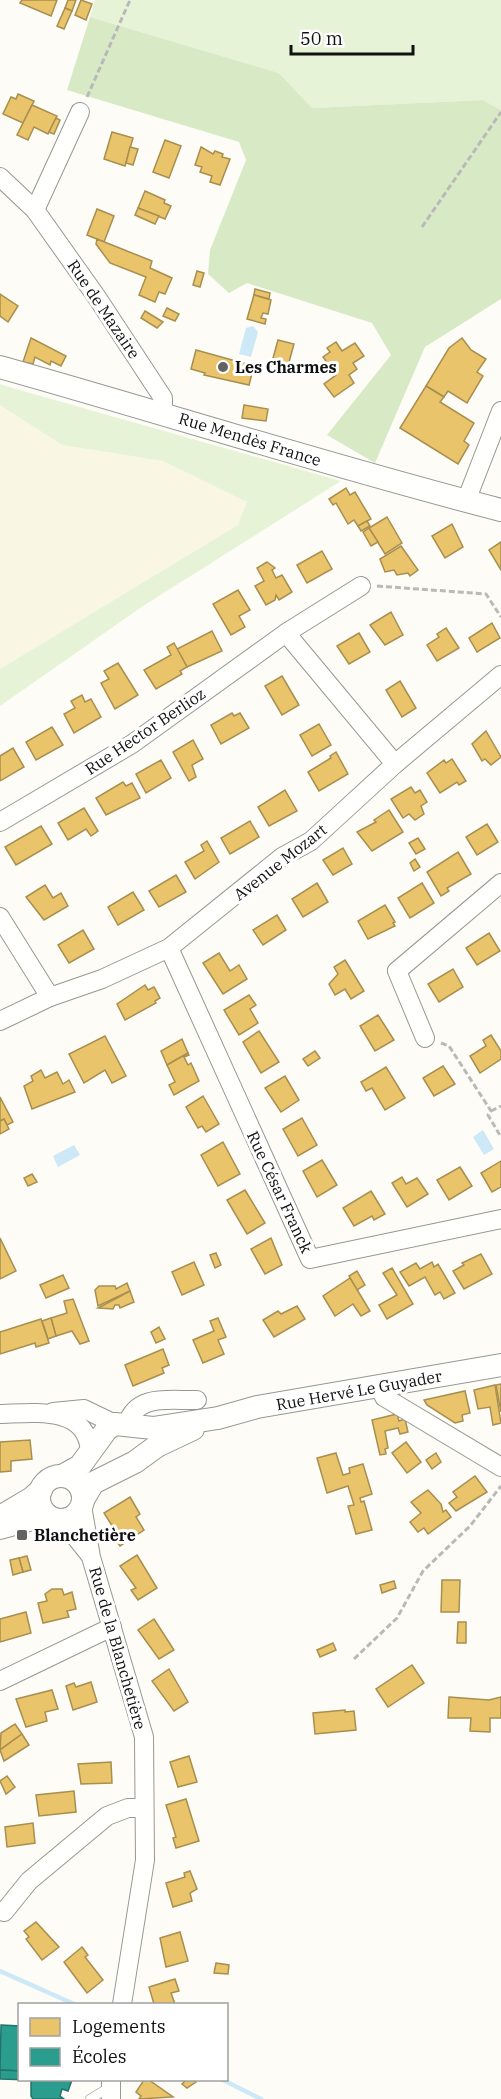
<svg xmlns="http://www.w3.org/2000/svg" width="501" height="2099" viewBox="0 0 501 2099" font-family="'IBM Plex Serif',serif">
	<rect width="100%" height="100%" fill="#fdfcf7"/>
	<polygon fill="#f9f7e4" points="0,405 62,445 163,461 248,502 238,525 0,669"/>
	<g fill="#e7f3d7">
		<polygon points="95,0 501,0 501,110 483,100 312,108 279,73 90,17"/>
		<polygon points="0,384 9,387 341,481 143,606 0,706 0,669 238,525 247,502 163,461 62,445 0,405"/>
	</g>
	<polygon fill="#d8eac5" points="90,17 279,73 312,108 483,100 501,110 501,299 425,347 375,463 327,435 391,355 372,323 247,283 229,293 208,274 210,250 246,160 239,142 67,90"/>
	<g fill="#cde8f7">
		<polygon points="253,326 258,332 251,357 239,354 246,328"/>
		<polygon points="483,1130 494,1149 484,1155 473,1137"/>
		<polygon points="74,1145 80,1155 58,1167 53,1156"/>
	</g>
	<g fill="#e9c46a" stroke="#a88e4f" stroke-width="1.5">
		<polygon points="22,0 57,0 51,16 20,3"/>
		<polygon points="68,0 76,0 72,11 65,8"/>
		<polygon points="81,0 92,4 86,20 75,15"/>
		<polygon points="65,8 72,11 64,29 57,26"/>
		<polygon points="18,94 34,101 23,123 3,114 11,97 16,99"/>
		<polygon points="32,105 57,116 48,134 34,127 28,140 17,135"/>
		<polygon points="56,118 60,120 54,134 49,132"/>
		<polygon points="112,132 133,138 125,166 104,159"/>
		<polygon points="165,140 181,146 169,178 153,172"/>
		<polygon points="130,147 138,149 133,165 126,163"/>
		<polygon points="201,147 213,154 215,151 223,154 222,157 230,159 220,185 210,182 212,176 200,172 202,167 195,165"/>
		<polygon points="145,191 165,200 164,203 171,206 165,219 138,208"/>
		<polygon points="138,208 159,216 155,224 135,215"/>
		<polygon points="97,209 114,216 104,242 87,235"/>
		<polygon points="97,239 152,261 150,268 172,278 165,294 159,292 155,302 139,295 146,277 110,263 96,244"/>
		<polygon points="197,271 204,273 200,287 193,285"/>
		<polygon points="255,289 270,293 269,299 254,295"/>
		<polygon points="0,294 18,306 8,322 0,316"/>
		<polygon points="254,295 271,300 268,314 263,313 261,318 266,319 265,324 247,319"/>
		<polygon points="167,308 179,314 175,321 163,316"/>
		<polygon points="145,311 163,322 157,328 141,318"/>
		<polygon points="31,338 66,356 61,366 51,361 50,365 35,357 33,364 23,362"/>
		<polygon points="462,338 471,350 486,359 477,372 483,376 467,403 448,391 444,397 426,386 449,348"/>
		<polygon points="278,340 294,344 286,373 270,369"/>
		<polygon points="336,342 342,351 355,343 364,356 353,363 357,369 349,375 354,383 334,397 324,384 336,375 336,371 333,371 323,357 330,352 327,348"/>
		<polygon points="196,350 254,366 249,385 204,375 205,373 191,369"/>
		<polygon points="426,386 444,397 440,402 474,423 464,441 469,445 458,464 400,428"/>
		<polygon points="244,405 268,409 266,421 242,418"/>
		<polygon points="346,488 350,495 355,492 371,519 358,526 354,520 348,524 336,503 333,505 329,499"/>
		<polygon points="387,517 402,543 385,554 369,528"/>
		<polygon points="367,521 370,526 361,531 358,526"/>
		<polygon points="452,524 463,547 445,558 432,536"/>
		<polygon points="369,528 378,542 371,546 363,532"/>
		<polygon points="501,542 501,570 489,550"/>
		<polygon points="401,546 418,570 410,576 408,573 397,575 394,570 385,572 380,559"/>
		<polygon points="322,551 332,569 307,583 297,565"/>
		<polygon points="267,562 275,568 272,570 276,578 282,575 292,592 279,600 276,595 275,600 266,605 255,586 264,581 257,568"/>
		<polygon points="238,590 250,610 239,616 245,627 231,635 213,604"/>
		<polygon points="391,612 403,635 385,645 370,625"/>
		<polygon points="492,623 500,638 477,652 469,638"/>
		<polygon points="446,628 459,648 437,661 427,645 439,637 437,634"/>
		<polygon points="212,631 222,651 187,667 177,649"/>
		<polygon points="359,633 370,652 349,664 337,646"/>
		<polygon points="174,643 187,667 180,671 182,674 156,689 144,670 171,655 167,647"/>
		<polygon points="118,663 138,695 115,709 101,683 109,679 104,671"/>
		<polygon points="282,676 299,705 282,715 265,686"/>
		<polygon points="400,681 416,708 402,717 386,690"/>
		<polygon points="82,695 85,702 91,699 101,717 74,733 64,714 75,708 71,701"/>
		<polygon points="232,713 234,716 240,713 249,728 221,744 211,725"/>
		<polygon points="319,724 331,745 312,756 300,735"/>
		<polygon points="52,727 63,745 36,760 26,742"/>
		<polygon points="486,731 501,757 491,765 485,759 482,761 472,744"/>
		<polygon points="193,740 203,759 192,765 196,777 189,781 173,752"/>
		<polygon points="13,748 24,767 0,781 0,756"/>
		<polygon points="336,752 348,774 319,791 308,772 331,758 330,756"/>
		<polygon points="452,759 466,781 459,785 457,782 440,793 427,773 444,760 446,763"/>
		<polygon points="161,760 171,778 146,793 136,774"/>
		<polygon points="123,782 126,786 132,783 140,798 106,815 96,798"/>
		<polygon points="411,787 415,793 420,790 427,802 421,806 424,814 415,820 409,814 403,818 391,799"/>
		<polygon points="285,790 297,811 269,826 258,807"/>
		<polygon points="84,808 98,831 91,836 86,829 68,840 58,823"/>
		<polygon points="389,810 403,832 372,851 357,832 376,822 374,820"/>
		<polygon points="250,821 259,837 230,854 221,838"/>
		<polygon points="487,824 498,842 477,855 466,837"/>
		<polygon points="41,826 52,844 16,865 5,847"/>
		<polygon points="418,838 425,849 416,854 409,843"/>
		<polygon points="207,841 219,862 195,879 185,862 204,851 201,845"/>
		<polygon points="343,848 352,864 333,875 323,860"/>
		<polygon points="458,852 471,874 447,888 449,891 441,896 427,872"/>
		<polygon points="415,859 420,867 414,871 410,863"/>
		<polygon points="176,875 186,892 159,907 149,891"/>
		<polygon points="317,883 328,902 303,917 292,899"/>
		<polygon points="422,883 434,903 410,918 398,898"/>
		<polygon points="45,885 53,898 61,893 68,906 44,920 26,897"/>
		<polygon points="133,892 144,910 118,925 108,907"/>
		<polygon points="385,905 395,922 393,923 395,926 368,939 358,921"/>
		<polygon points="277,915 286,930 263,945 253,930"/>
		<polygon points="83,930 94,949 69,963 58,945"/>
		<polygon points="489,933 500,951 477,965 466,948"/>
		<polygon points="219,953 230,971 239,965 247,979 223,994 203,963"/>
		<polygon points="345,960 364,991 351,999 345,989 335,995 329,984 338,974 334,967"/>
		<polygon points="453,969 463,987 439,1002 428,984"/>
		<polygon points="145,985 148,990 154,987 160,998 155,1001 156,1003 125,1020 117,1004"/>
		<polygon points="249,995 256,1005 250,1009 258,1023 239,1035 224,1010"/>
		<polygon points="378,1015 394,1040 375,1051 360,1026"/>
		<polygon points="259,1031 279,1062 261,1073 243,1042"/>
		<polygon points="491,1035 501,1051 501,1059 480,1073 470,1056 486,1046 483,1040"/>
		<polygon points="105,1036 126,1076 112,1083 105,1070 84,1083 69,1054"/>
		<polygon points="182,1039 188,1053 167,1065 161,1051"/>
		<polygon points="315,1051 320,1058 308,1066 303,1059"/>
		<polygon points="188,1053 189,1055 184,1057 188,1065 191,1063 199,1081 174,1095 169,1085 175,1082 167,1065"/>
		<polygon points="443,1066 455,1084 434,1096 423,1078"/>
		<polygon points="386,1067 405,1098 385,1110 372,1088 366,1091 361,1082"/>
		<polygon points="41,1070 45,1078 57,1072 63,1084 69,1080 75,1092 32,1109 24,1086 33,1081 31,1076"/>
		<polygon points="285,1076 299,1100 281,1112 265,1088"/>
		<polygon points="203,1096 219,1124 206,1132 202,1126 198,1128 186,1107"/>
		<polygon points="0,1097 13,1122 7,1125 4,1119 0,1121"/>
		<polygon points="302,1118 317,1145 298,1156 283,1129"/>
		<polygon points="4,1119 9,1129 0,1134 0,1121"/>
		<polygon points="223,1142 240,1174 218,1186 201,1155"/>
		<polygon points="322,1160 337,1185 317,1197 303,1171"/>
		<polygon points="501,1161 501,1187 492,1192 481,1173"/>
		<polygon points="460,1167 472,1186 449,1200 437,1180"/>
		<polygon points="32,1174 37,1182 28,1186 24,1178"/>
		<polygon points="402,1177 406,1184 417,1178 428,1194 407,1207 392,1183"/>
		<polygon points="245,1190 265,1223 247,1234 227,1200"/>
		<polygon points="371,1191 385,1214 374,1220 372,1216 354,1226 343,1208"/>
		<polygon points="0,1238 16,1271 0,1279"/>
		<polygon points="271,1238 282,1265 265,1274 251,1249"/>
		<polygon points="216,1253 221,1265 215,1268 210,1255"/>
		<polygon points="481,1254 492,1274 464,1289 453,1271 464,1265 462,1263"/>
		<polygon points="194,1262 204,1285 182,1295 172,1272"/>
		<polygon points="432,1262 434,1267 438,1264 455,1293 444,1299 440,1292 435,1295 425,1277 409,1286 400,1272 416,1263 420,1269"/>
		<polygon points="392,1268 413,1304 387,1319 379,1305 397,1295 383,1273"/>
		<polygon points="357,1271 365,1285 357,1290 349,1276"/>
		<polygon points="63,1275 69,1288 46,1298 40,1285"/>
		<polygon points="350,1278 370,1311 361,1316 353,1304 335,1316 323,1296"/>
		<polygon points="127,1283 130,1291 98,1306 95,1290 99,1286 115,1286 116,1289"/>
		<polygon points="130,1291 134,1302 120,1308 119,1305 115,1305 113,1309 98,1308"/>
		<polygon points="73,1299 89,1341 80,1344 72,1331 56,1336 51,1318 67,1313 64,1301"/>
		<polygon points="297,1306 305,1319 274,1337 263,1320 278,1311 281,1314"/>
		<polygon points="51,1318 56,1336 48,1339 42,1321"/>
		<polygon points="218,1318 226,1337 218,1340 224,1354 203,1363 193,1340 214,1331 210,1321"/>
		<polygon points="41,1319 49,1343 36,1347 35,1343 0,1354 0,1332"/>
		<polygon points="159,1327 165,1339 156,1343 151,1332"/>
		<polygon points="163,1349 169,1365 162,1368 164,1373 133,1386 125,1365"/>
		<polygon points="501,1384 501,1412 496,1385"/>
		<polygon points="495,1385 501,1423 493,1425 490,1407 478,1409 474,1390"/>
		<polygon points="465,1391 470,1413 462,1415 463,1421 455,1423 427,1405 424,1400"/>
		<polygon points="397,1414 399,1421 405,1419 408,1432 400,1434 398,1428 385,1431 388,1448 385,1449 386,1454 380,1455 372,1420"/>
		<polygon points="30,1440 32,1459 11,1461 11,1471 0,1472 0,1442"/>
		<polygon points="406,1442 421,1462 407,1473 392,1453"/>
		<polygon points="336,1453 343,1475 350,1473 349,1468 363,1464 372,1494 360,1498 361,1502 364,1501 372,1530 356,1534 348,1506 354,1505 348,1486 327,1493 317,1458"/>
		<polygon points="436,1453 441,1462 432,1469 426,1460"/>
		<polygon points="475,1476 487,1492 456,1511 449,1503 457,1497 453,1492"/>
		<polygon points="428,1490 441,1504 443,1512 446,1510 451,1517 428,1534 424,1528 418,1532 410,1522 421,1513 411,1502"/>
		<polygon points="130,1497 140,1514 136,1517 144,1530 120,1546 114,1538 118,1535 104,1513"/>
		<polygon points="137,1555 157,1588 138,1600 131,1590 136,1588 120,1566"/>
		<polygon points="27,1556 31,1570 23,1572 19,1558"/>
		<polygon points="19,1558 23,1572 13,1575 10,1560"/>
		<polygon points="442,1580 460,1580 459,1612 441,1612"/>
		<polygon points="394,1581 396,1588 382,1593 380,1585"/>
		<polygon points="52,1589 62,1589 64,1595 72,1592 76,1609 67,1611 69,1617 43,1623 38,1603 47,1601 45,1594"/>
		<polygon points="26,1612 31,1633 0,1642 0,1619"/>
		<polygon points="154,1619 174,1650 159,1659 138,1630"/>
		<polygon points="458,1622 466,1622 466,1643 457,1643"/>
		<polygon points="333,1643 336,1650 320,1657 317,1650"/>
		<polygon points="412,1665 424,1683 388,1707 376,1689"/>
		<polygon points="169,1669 188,1702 174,1711 152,1681"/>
		<polygon points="91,1682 97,1702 73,1710 66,1686 74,1683 76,1687"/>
		<polygon points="52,1690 58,1709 45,1712 47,1721 26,1727 16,1699"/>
		<polygon points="449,1697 489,1700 501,1697 501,1718 490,1718 490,1732 470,1731 471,1718 448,1718"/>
		<polygon points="345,1710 345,1712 354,1711 356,1730 315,1734 313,1713"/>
		<polygon points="15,1724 22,1734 0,1750 1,1733"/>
		<polygon points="22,1734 29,1745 4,1761 0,1750"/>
		<polygon points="189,1756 197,1782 178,1787 170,1762"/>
		<polygon points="111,1762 112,1783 81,1784 78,1764"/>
		<polygon points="7,1776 15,1787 6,1794 0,1781"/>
		<polygon points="74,1791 76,1812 39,1816 36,1795"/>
		<polygon points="186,1799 199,1841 176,1848 173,1838 176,1837 166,1805"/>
		<polygon points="33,1823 35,1843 7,1847 5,1827"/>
		<polygon points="190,1871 197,1889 190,1893 192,1901 173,1907 166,1883 185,1877 184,1873"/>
		<polygon points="36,1922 59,1947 42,1960 26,1939 29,1937 24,1931"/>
		<polygon points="180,1932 188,1961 166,1967 160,1938"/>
		<polygon points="82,1947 88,1955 85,1957 103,1980 87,1993 64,1962"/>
		<polygon points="216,1963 229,1965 228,1974 214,1973"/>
		<polygon points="175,1979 179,1991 171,1993 175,2004 154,2004 149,1987"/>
		<polygon points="144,2080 149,2080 173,2097 139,2099 141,2096 136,2092"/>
		<polygon points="186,2080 193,2080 196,2082 187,2088 182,2084"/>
	</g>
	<g fill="#2a9d8f" stroke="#227369" stroke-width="1.5">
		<polygon points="1,2025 20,2026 20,2071 0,2070"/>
		<polygon points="0,2070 20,2071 20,2080 31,2080 0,2079"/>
		<polygon points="31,2080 72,2080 68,2091 62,2089 60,2096 64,2099 33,2099 31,2096"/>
	</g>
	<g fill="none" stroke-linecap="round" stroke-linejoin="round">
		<g stroke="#cde8f7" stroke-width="4.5">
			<polyline points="0,1971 74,2004"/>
			<polyline points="223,2080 261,2099"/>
		</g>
		<g stroke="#979795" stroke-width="10">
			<polyline id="service" points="90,2099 110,2087"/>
		</g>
		<g stroke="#979795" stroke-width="20">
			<g id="minor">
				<polyline points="0,177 35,210 96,296 163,398 163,413"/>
				<polyline points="35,210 80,112"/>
				<polyline points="466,501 501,411"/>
				<polyline points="286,633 361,586"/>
				<polyline points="0,822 132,744 286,633 395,764"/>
				<polyline points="0,917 50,997"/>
				<polyline points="169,948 310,1259 501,1219"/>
				<polyline points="0,1021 50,997 102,979 169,948 282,857 311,841 395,764 501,675"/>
				<polyline points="425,1038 397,971 501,883"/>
				<polyline points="380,1387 384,1397 501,1467"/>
				<polyline points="53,1412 84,1409 115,1424"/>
				<path d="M0 1414C34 1413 87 1405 90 1452"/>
				<path d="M127 1424C137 1393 170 1401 197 1400"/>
				<polyline points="82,1506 91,1557 144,1737 145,1860 122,2004"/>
				<polyline points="62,1520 89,1554"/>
				<polyline points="0,1681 112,1627"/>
				<polyline points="4,1912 29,1881 107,1816 128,1808 144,1808"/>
				<polyline points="111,2099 111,2080"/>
			</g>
		</g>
		<g stroke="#979795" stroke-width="24">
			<g id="tertiary">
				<path d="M0 367C167 414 333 467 501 510"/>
				<polyline points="62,1476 80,1466 107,1429 115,1424 153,1428 218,1418 257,1407 501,1365"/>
				<circle cx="61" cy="1498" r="22"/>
				<polyline points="83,1500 93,1483 135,1462 157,1446 193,1429"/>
				<polyline points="0,1517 32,1498 41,1490"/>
				<polyline points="0,1528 47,1515"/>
			</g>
		</g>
		<g stroke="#b9b9b8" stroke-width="3" stroke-dasharray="6 3" stroke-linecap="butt">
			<polyline points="87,97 130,0"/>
			<polyline points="422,227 501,112"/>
			<polyline points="377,586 486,594 501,617"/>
			<polyline points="441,1043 449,1046 491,1111 488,1115 501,1137"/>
			<polyline points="491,1111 501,1106"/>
			<polyline points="354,1659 397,1618 423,1571 470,1526 501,1486"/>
		</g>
		<use href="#service" stroke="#fffffe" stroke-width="9"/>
		<use href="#minor" stroke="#fffffe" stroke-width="18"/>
		<use href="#tertiary" stroke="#fffffe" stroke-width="22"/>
	</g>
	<g fill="#646362" stroke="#fff" stroke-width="2">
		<circle cx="223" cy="367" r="6"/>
		<rect x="16" y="1529" width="12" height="12" rx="3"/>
	</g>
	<g text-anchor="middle" stroke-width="6" stroke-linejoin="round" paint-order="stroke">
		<g font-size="16" fill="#111" stroke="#fff">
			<text transform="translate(104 309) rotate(56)" y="6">Rue de Mazaire</text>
			<text transform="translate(250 439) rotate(17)" y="6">Rue Mendès France</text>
			<text transform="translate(145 731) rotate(-34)" y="6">Rue Hector Berlioz</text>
			<text transform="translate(280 862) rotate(-38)" y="6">Avenue Mozart</text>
			<text transform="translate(280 1192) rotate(65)" y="6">Rue César Franck</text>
			<text transform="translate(359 1390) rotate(-10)" y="6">Rue Hervé Le Guyader</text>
			<text transform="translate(118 1648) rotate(74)" y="6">Rue de la Blanchetière</text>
		</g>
		<g font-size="16" font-weight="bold" fill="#111" stroke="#fff" text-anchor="start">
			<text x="235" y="373">Les Charmes</text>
			<text x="34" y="1541">Blanchetière</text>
		</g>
	</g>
	<rect x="18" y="2003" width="210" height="78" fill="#ffffff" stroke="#a0a0a0" stroke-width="1.5"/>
	<rect x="30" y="2018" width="30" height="18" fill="#e9c46a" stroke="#a0a0a0" stroke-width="1.5"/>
	<text x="72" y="2033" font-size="18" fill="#111111">Logements</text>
	<rect x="30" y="2048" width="30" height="18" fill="#2a9d8f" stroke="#a0a0a0" stroke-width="1.5"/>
	<text x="72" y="2063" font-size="18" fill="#111111">Écoles</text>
	<path d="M291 45v9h122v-9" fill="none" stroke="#111111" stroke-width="3"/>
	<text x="300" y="45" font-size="18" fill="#111111" stroke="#ffffff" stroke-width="4.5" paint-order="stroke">50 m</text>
</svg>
